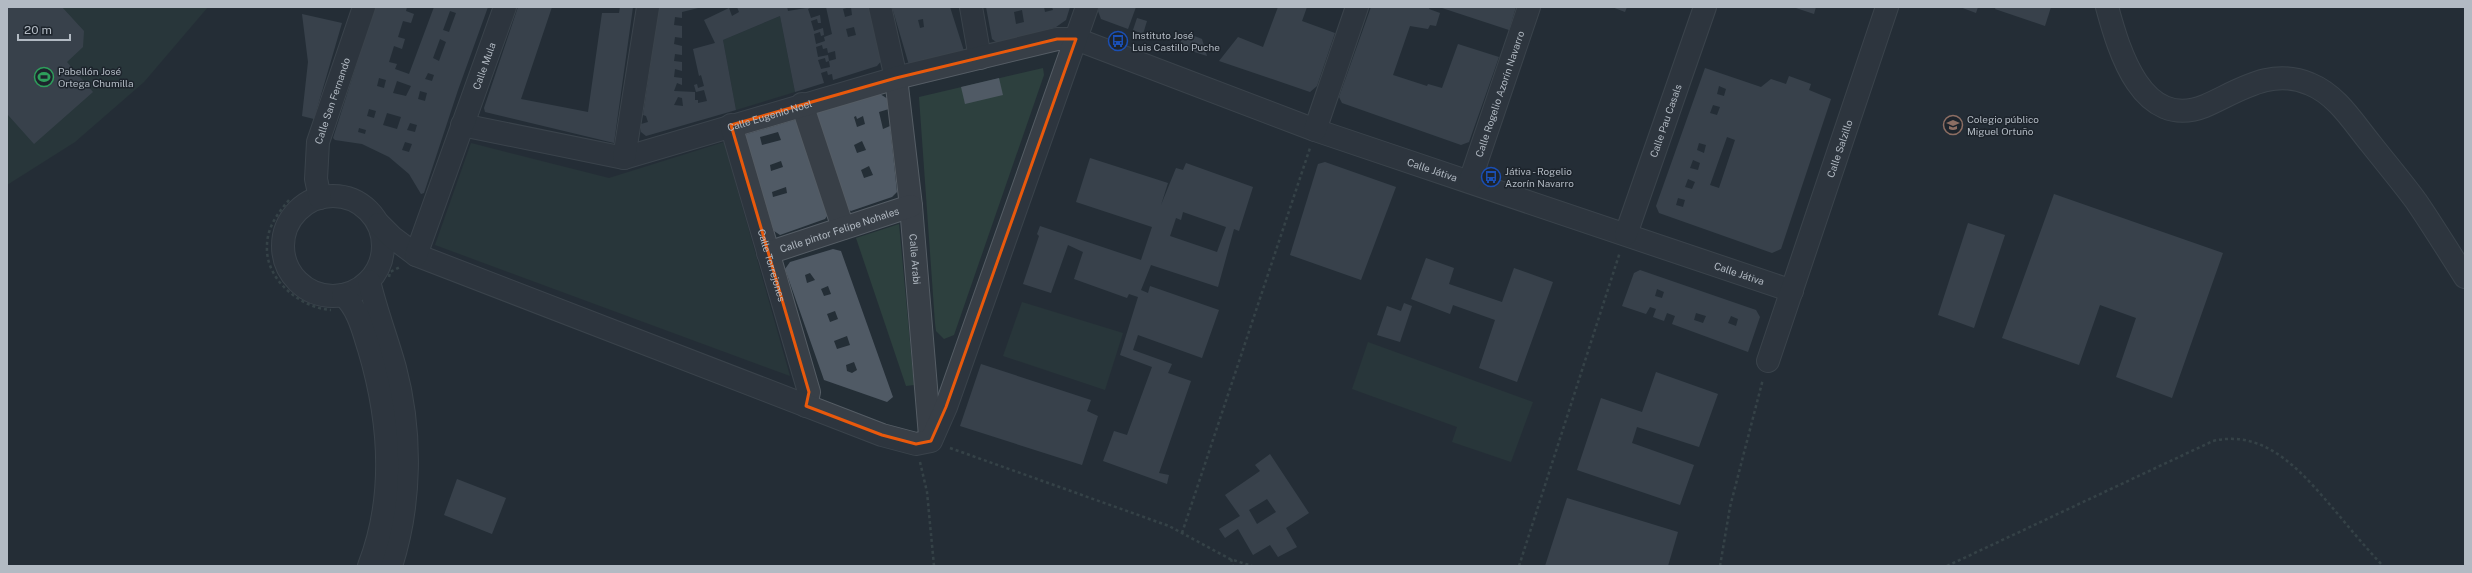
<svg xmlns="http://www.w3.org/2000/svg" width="2472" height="573" viewBox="0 0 2472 573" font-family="'Public Sans',sans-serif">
	<rect width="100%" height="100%" fill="#242e36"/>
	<g fill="#2d403e">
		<polygon points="7,7 208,7 144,82 75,142 7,185"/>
		<polygon points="780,16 795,92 736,110 723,40"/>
		<polygon points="1043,68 1044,75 954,335 944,339 936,331 935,323 919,97"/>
		<polygon points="724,142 790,376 435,245 471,143 609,178"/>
		<polygon points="899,224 914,385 906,386 856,238"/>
		<polygon points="1022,302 1123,333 1105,390 1003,356"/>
		<polygon points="1368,342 1533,402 1511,462 1452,442 1457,427 1352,389"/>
	</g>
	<g fill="#505a65" fill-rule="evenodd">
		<polygon points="7,7 62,7 84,31 83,47 67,62 93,92 34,144 8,115 7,116"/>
		<path d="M375 7H407L406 11 414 14 411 23 403 21 398 37 405 39 402 49 394 46 389 62 397 64 395 69 409 74 434 7H488L458 90 424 193 421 194 409 174 389 157 362 144 335 140 333 138ZM450 11 456 13 449 32 443 30ZM440 39 446 42 439 61 433 58ZM428 73 434 75 432 81 425 79ZM379 78 386 80 384 88 377 86ZM397 81 411 86 406 96 393 93ZM420 91 427 93 425 101 418 99ZM369 109 376 111 374 118 367 116ZM387 113 401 117 397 129 383 125ZM410 123 417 125 415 132 407 130ZM359 128 366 130 365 134 358 132ZM405 142 412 144 409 152 402 150Z"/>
		<polygon points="518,7 552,7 521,99 588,112 602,13 619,13 620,7 633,7 614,143 485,112 484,108"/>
		<path d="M659 7H702L682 12V18L675 17 674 25 682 26V38L675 37 674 44 682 46V55L675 54 674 61 682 62V71L675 69 674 77 682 78V85L677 83 674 91 695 92V100H698V103L707 101 704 90 696 92 694 85 697 84 698 88 704 86 701 75 699 76 693 49 715 43 704 20 729 8 732 16 739 12 737 7H787L788 11 812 7 808 9 811 18 820 15 821 23H818L817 19 811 21 814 31 823 28 824 35 821 36 820 32 814 34 816 44 825 41 824 37 832 34 826 7H850L843 9 845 17 852 15 851 7H871L882 60 877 66 833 80 832 74 828 75 827 71 821 73 824 83 795 92 780 16 723 40 736 110 646 136 641 132V124L648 122 646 116 643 115ZM854 27 856 35 848 37 846 29ZM822 45 823 49 827 48 828 53 835 51 836 59 829 61 830 67 821 69 818 60 825 58 826 62 829 61 828 55 818 57 816 47ZM678 97 682 98 683 106 674 105Z"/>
		<path d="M892 7H950L964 51 909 65ZM923 19 924 27 920 28 918 20Z"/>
		<path d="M986 7H1044L1045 12 1053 10 1052 7H1070L1066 20 1056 27 999 44 992 39ZM1022 10 1024 22 1016 24 1014 12Z"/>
		<polygon points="1099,7 1136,7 1128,29 1101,19 1098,11"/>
		<polygon points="1278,7 1307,7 1302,21 1335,33 1317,86 1310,92 1219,61 1238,37 1263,47"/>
		<polygon points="1371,7 1430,7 1429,9 1440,13 1436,26 1430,25 1428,29 1410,26 1393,75 1427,86 1428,84 1442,88 1458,44 1499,57 1469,142 1461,145 1342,103 1339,97"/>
		<polygon points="1439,7 1516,7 1509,30"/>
		<polygon points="1612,7 1627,7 1625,12"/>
		<polygon points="1793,7 1816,7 1814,14"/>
		<polygon points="1960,7 1978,7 1976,13"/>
		<polygon points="1996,7 2051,7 2045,26 1995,9"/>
		<polygon points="302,14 342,23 314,119 302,116 308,62"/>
		<polygon points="1137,18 1147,21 1143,34 1133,30"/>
		<polygon points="1184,32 1202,39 1207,56 1179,47"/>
		<path d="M1705 68 1761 87 1771 79 1786 84 1789 76 1811 84 1809 90 1831 99 1781 249 1772 253 1659 213 1656 206ZM1719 86 1726 89 1724 96 1717 94ZM1713 105 1720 107 1717 115 1710 113ZM1727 137 1735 140 1719 188 1710 185ZM1699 143 1706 145 1704 153 1697 150ZM1693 160 1700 163 1698 170 1690 168ZM1688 179 1695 182 1692 189 1685 187ZM1678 198 1685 200 1683 207 1676 205Z"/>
		<polygon points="999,78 1003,95 965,104 961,87"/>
		<path d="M880 94 888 99 889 109 879 112 883 129 890 126 897 192 892 197 851 211 844 208 813 114ZM856 116 857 119 863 116 865 124 857 127 854 117ZM862 141 866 150 857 153 854 145ZM869 166 873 175 864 178 861 170Z"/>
		<path d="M798 119 829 213 825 219 780 235 774 231 744 135ZM778 132 781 140 762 145 760 137ZM781 161 783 167 771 171 770 165ZM786 187 787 193 773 197 772 192Z"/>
		<path d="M1090 158 1168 183 1161 205 1176 168 1183 170 1186 163 1253 187 1239 231 1234 229 1218 287 1151 265 1141 290 1148 293 1150 286 1219 310 1202 358 1138 335 1133 350 1172 364 1168 373 1191 381 1159 473 1169 475 1167 484 1103 461 1114 431 1127 435 1152 367 1120 355 1138 297 1129 294 1127 298 1074 279 1083 252 1068 245 1051 293 1023 284 1039 236 1037 234 1040 226 1141 260 1152 227 1076 202ZM1183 212 1226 227 1217 252 1170 236 1176 218 1181 220Z"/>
		<polygon points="1325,162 1396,187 1361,280 1290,255 1318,164"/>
		<polygon points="2054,194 2223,253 2172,398 2116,377 2136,318 2100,305 2079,365 2002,338"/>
		<polygon points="1968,223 2005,235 1974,328 1938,315"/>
		<path d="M833 249 841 251 893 397 887 402 824 380 785 269 790 262ZM810 273 815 280 807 283 805 275ZM828 286 831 294 824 296 821 289ZM835 311 838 319 830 322 827 314ZM847 336 850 345 837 349 834 341ZM854 362 857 370 852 373 847 371 846 365Z"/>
		<polygon points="1426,258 1454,268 1449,284 1502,302 1514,268 1553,282 1517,382 1479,368 1495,320 1453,305 1450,314 1411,299"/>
		<path d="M1640 270 1756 310 1760 317 1748 352 1672 324 1675 316 1667 313 1664 321 1653 317 1656 309 1650 307 1646 314 1622 306 1634 273ZM1657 289 1664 292 1662 298 1655 296ZM1696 313 1706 316 1703 323 1694 320ZM1731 316 1738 319 1736 326 1728 323Z"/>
		<polygon points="1404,303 1412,306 1400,342 1377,335 1387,306 1401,311"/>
		<polygon points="981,364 1091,400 1087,411 1098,416 1082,465 960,426"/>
		<polygon points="1656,372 1718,394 1699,447 1637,427 1632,443 1694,465 1680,505 1577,470 1601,398 1642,412"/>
		<path d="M1270 454 1309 513 1286 528 1297 547 1278 557 1270 545 1253 555 1238 529 1225 538 1219 529 1240 516 1225 495 1260 471 1255 465ZM1267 499 1276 512 1257 524 1249 510Z"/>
		<polygon points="457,479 506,498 492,534 444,515"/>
		<polygon points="1567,498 1678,532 1668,566 1545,566"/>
	</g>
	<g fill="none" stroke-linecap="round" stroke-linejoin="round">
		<g stroke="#555d65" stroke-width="24">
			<g id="minor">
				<path id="s1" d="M880 7 896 78 911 206 930 436"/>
				<polyline points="971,7 980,58"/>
				<path d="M2107 7C2119 51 2142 131 2205 106 2239 91 2271 67 2310 84 2337 95 2353 122 2371 144 2386 163 2402 182 2416 201 2433 226 2449 252 2465 277"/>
				<polyline points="802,104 843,228"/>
				<path id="s2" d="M462 125 624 158 896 78 1057 39H1076L1315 130 1792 291"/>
				<path id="s3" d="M731 125 809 392 806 406"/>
				<polyline points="1315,130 1357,7"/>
				<polyline points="624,158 648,7"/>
				<path id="s4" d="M1470 181 1529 7"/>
				<circle cx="333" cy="246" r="50"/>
				<path id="s5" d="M320 198 316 179 318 142 364 7"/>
				<polyline points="379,224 392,237 416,255 882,435 916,444 931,441 946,407 1087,7"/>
				<path id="s6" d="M1626 234 1705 7"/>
				<path id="s7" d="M768 253 911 206"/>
				<path id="s8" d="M416 255 505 7"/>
				<path d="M369 281C376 311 387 339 395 368 412 432 411 504 391 566"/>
				<path d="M343 295C358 308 363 330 369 349 390 420 396 496 369 566"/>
				<path id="s9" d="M1768 361 1887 7"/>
			</g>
		</g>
		<g stroke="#4a5b5c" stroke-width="2.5" stroke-dasharray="3 3" stroke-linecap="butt">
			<path d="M289 200C277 214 267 228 267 246 265 280 301 308 331 310"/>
			<polyline points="389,277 390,272 400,267"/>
			<polyline points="950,448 1169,526 1230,559 1252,566"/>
			<polyline points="920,462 927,492 934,566"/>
			<polyline points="1182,533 1310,148"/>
			<polyline points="1231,559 1233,566"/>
			<polyline points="1519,566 1620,252"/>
			<polyline points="1720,566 1730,507 1763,379"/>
			<path d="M1947 566 2213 441C2268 428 2305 476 2337 513 2352 531 2367 549 2383 566"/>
		</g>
		<use href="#minor" stroke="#383f47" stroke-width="22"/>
	</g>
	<path d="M0 0H2472V573H0ZM1057 39H1076L946 407 931 441 916 444 882 435 806 406 809 392 731 125 896 78Z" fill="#242e36" fill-opacity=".55" fill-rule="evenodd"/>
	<path fill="none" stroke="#e8590c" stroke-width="3" stroke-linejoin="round" d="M1057 39H1076L946 407 931 441 916 444 882 435 806 406 809 392 731 125 896 78Z"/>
	<defs>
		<g id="bus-ring" transform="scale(1)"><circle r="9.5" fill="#1d242c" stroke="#1a4fb4" stroke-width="1.5"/><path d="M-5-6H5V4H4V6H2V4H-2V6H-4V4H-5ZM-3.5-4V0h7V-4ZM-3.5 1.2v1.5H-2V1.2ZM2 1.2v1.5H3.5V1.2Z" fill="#1a4fb4"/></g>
		<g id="stadium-ring" transform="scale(1)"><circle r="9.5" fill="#1d242c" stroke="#2e9e5b" stroke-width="1.5"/><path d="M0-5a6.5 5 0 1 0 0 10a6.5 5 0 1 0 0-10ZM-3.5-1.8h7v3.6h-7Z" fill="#2e9e5b"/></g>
		<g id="school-ring" transform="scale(1)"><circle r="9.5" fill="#1d242c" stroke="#8d6e63" stroke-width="1.5"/><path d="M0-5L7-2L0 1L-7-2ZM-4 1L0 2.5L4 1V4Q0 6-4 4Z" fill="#8d6e63"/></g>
	</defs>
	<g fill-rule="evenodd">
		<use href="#bus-ring" x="1118" y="41"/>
		<use href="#stadium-ring" x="44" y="77"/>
		<use href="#school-ring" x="1953" y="125"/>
		<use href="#bus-ring" x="1491" y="177"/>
	</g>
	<g text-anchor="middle" stroke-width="3" stroke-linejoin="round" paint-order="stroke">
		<g font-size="10" fill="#b2bac3" stroke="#1d242c" text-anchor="start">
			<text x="1132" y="39">Instituto José<tspan x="1132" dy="12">Luis Castillo Puche</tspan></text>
			<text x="58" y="75">Pabellón José<tspan x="58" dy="12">Ortega Chumilla</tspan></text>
			<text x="1967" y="123">Colegio público<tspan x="1967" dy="12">Miguel Ortuño</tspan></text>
			<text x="1505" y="175">Játiva - Rogelio<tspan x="1505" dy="12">Azorín Navarro</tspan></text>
		</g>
		<g font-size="10" fill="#b2bac3" stroke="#1d242c">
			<text dy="4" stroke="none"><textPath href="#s8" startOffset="201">Calle Mula</textPath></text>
			<text dy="4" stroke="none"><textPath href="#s4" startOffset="92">Calle Rogelio Azorín Navarro</textPath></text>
			<text dy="4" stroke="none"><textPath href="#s5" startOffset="100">Calle San Fernando</textPath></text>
			<text dy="4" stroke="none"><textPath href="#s2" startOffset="317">Calle Eugenio Noel</textPath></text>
			<text dy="4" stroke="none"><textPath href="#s6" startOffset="120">Calle Pau Casals</textPath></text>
			<text dy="4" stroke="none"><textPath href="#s9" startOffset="224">Calle Salzillo</textPath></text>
			<text dy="4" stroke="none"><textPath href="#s2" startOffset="1013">Calle Játiva</textPath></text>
			<text dy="4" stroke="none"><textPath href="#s7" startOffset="75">Calle pintor Felipe Nohales</textPath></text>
			<text dy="4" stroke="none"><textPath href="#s1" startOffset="255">Calle Arabi</textPath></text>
			<text dy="4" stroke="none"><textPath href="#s3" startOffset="146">Calle Torrejones</textPath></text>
			<text dy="4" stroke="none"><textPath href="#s2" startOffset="1337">Calle Játiva</textPath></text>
		</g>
	</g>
	<rect width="2472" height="573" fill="none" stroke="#b2bac3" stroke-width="16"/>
	<path d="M18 34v6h52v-6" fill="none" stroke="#b2bac3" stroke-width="2"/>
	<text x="24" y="34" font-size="12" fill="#b2bac3" stroke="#1d242c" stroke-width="3" paint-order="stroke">20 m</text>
</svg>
